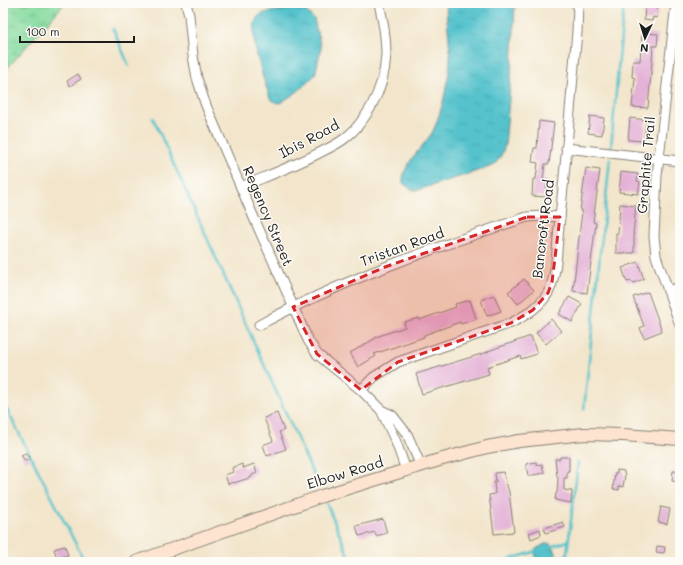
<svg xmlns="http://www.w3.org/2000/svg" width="683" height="565" viewBox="0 0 683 565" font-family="Mali,sans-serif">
	<defs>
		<pattern id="wetland-marsh" width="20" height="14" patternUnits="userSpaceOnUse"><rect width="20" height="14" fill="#83da9d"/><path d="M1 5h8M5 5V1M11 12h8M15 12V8" fill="none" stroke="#71ba87"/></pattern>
		<pattern id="water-ripples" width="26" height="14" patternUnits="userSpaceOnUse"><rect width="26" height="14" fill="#55c2cc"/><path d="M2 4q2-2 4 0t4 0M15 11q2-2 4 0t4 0" fill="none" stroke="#49a6af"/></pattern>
	</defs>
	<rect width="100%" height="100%" fill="#fdfcf7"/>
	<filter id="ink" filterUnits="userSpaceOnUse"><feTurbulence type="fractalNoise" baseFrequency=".025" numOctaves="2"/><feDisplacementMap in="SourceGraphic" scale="8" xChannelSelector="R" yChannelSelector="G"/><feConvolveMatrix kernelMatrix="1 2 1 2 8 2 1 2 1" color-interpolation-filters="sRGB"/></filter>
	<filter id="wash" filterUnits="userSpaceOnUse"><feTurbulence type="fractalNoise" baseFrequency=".012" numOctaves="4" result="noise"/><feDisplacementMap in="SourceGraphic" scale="16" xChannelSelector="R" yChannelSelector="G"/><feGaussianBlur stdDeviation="0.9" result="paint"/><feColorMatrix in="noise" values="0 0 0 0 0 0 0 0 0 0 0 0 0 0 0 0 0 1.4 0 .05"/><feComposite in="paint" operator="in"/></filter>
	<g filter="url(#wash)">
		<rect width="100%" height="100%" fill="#f2e5cb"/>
		<polygon fill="url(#wetland-marsh)" stroke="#507b5c" points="3,3 65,3 3,73"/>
		<g fill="url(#water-ripples)" stroke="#386f74">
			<path d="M449 3H515L513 51 505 146 500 158 493 166 418 190H412L403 183C401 165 424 147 433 131 442 112 449 80 450 59 450 42 447 24 446 7Z"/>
			<path d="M295 9 306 11 314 19 321 48 315 75 297 92 280 103 275 102 270 98C265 83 242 22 262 14 268 11 287 10 295 9Z"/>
			<path d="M545 544H551C556 550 557 555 556 562H536L535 557 536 549Z"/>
		</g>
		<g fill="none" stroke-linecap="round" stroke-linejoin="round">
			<g stroke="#55c2cc" stroke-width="2.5">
				<polyline points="113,29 129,66"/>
				<polyline points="153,118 319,487"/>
				<polyline points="611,147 624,3"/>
				<polyline points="3,402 85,562"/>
				<polyline points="584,409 610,159"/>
				<polyline points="327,504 351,562"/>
				<polyline points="550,547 568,541"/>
				<polyline points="501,562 537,551"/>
				<polyline points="566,562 578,462"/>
			</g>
		</g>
		<g id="blocks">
			<g fill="#e4b2d7">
				<polygon points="645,3 658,4 657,18 653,17 652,21 644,20"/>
				<polygon points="642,33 658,34 657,46 653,46 652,62 648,108 632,107 635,78 632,77 633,61 640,61"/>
				<polygon points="78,74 81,79 70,86 67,81"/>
				<polygon points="590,116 604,118 602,135 588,133"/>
				<polygon points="630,118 646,120 644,141 628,140"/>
				<polygon points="539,121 554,123 549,164 545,164 543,180 547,181 546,197 532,196 533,179 536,179 538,163 532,162 534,148 537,148"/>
				<polygon points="586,168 600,170 593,222 596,223 587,293 573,291 582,211 580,211"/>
				<polygon points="621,172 638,174 637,181 640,182 638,194 619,192"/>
				<polygon points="620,204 636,206 633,234 634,234 634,253 616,253 616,233 618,234"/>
				<polygon points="638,262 644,279 633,283 632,281 627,282 622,268"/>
				<polygon points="524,279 534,290 518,304 508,292"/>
				<polygon points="648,292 662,331 644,338 640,328 644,326 633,297"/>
				<polygon points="494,295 501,311 487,316 481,300"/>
				<polygon points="569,297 582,304 572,322 559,314"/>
				<polygon points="470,300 476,319 461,324 460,322 424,335 424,337 374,354 376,356 358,367 350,353 376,338 376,337 405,327 404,322 419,318 419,320 456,307 455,304"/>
				<polygon points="551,319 561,331 546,344 536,333"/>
				<polygon points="531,336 537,354 521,359 520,356 487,367 489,374 422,394 416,374 488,352 488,351"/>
				<polygon points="277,413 284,430 279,432 286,449 267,456 263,445 273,441 264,418"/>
				<polygon points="26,453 30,459 25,461 21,455"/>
				<polygon points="560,457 569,457 569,471 567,471 567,478 564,478 564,490 572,491 571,503 555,500 556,493 557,493 558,478 557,476 555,459 560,459"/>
				<polygon points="536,462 537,465 542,464 544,473 528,476 526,464"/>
				<polygon points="242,464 243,468 254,464 257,473 252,475 252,477 234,483 233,482 228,484 225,475 233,472 232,468"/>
				<polygon points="617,470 624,471 624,474 625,475 623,487 619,486 619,490 613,489 615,473 617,473"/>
				<polygon points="673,471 680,472 680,482 672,481"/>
				<polygon points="503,472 509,492 514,532 494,534 489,495 495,494 494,482 496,482 495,473"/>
				<polygon points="661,507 670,509 667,524 658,522"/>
				<polygon points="383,519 387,533 376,536 375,532 359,536 356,526"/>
				<polygon points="563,522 565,527 546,533 544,528"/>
				<polygon points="540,529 541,535 531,539 529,533"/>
				<polygon points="65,546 68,555 57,558 54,549"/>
				<polygon points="657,546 665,547 664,553 656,552"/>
			</g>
		</g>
	</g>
	<g filter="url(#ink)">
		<use href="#blocks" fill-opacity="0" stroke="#878074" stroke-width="1"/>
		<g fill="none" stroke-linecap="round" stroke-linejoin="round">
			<g stroke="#878074" stroke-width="11">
				<g id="street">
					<polyline points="186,3 189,15 193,56 197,78 205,103 254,218 308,340 317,354 361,390 381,410 396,442 406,470"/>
					<polyline points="676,3 657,176 654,236 656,256 680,325"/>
					<polyline points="566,148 680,161"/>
					<path d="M241 187C267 176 294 166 319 153 327 149 336 145 344 139 355 131 364 119 371 107 391 70 388 42 379 3"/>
					<polyline points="668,291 680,287"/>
					<path d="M259 325C344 279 436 247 527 217L543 216 560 217"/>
					<path d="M361 390 374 377 398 362 511 323C525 316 540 307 548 293 557 277 557 245 559 227 566 162 571 97 577 32L578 3"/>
					<polyline points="381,410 392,415 407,434 421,466"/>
				</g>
			</g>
			<g stroke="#878074" stroke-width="14">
				<polyline id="secondary" points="136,562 322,496 439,460 487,447 519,441 584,434 623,435 680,439"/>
			</g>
			<use href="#street" stroke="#fff" stroke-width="9"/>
			<use href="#secondary" stroke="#fde4d0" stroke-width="12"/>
		</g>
	</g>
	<path fill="#d62828" fill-opacity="0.2" stroke="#d62828" stroke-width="3" stroke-dasharray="8 5" stroke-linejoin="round" d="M527 217H560L552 282 548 293 533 310 511 323 398 362 361 390 317 354 293 307 385 267Z"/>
	<g text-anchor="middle" stroke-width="3" stroke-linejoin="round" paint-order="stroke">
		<g font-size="14" fill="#1c1c1c" stroke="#fdfcf7">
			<text transform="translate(309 139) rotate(-28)" y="5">Ibis Road</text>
			<text transform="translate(646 165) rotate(-85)" y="5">Graphite Trail</text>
			<text transform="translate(268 216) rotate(67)" y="5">Regency Street</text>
			<text transform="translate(543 229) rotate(-83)" y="5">Bancroft Road</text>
			<text transform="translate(402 247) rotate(-20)" y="5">Tristan Road</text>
			<text transform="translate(345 473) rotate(-17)" y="5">Elbow Road</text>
		</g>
	</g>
	<rect width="683" height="565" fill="none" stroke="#fdfcf7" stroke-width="16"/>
	<g transform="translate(645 38) rotate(184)" stroke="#fdfcf7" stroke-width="3" paint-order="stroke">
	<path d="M0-3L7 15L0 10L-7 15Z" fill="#1c1c1c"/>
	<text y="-6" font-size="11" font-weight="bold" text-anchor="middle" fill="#1c1c1c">N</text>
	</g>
	<path d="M20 36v6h114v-6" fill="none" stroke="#1c1c1c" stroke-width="2"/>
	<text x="26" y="36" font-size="12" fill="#1c1c1c" stroke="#fdfcf7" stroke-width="3" paint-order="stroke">100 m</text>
</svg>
